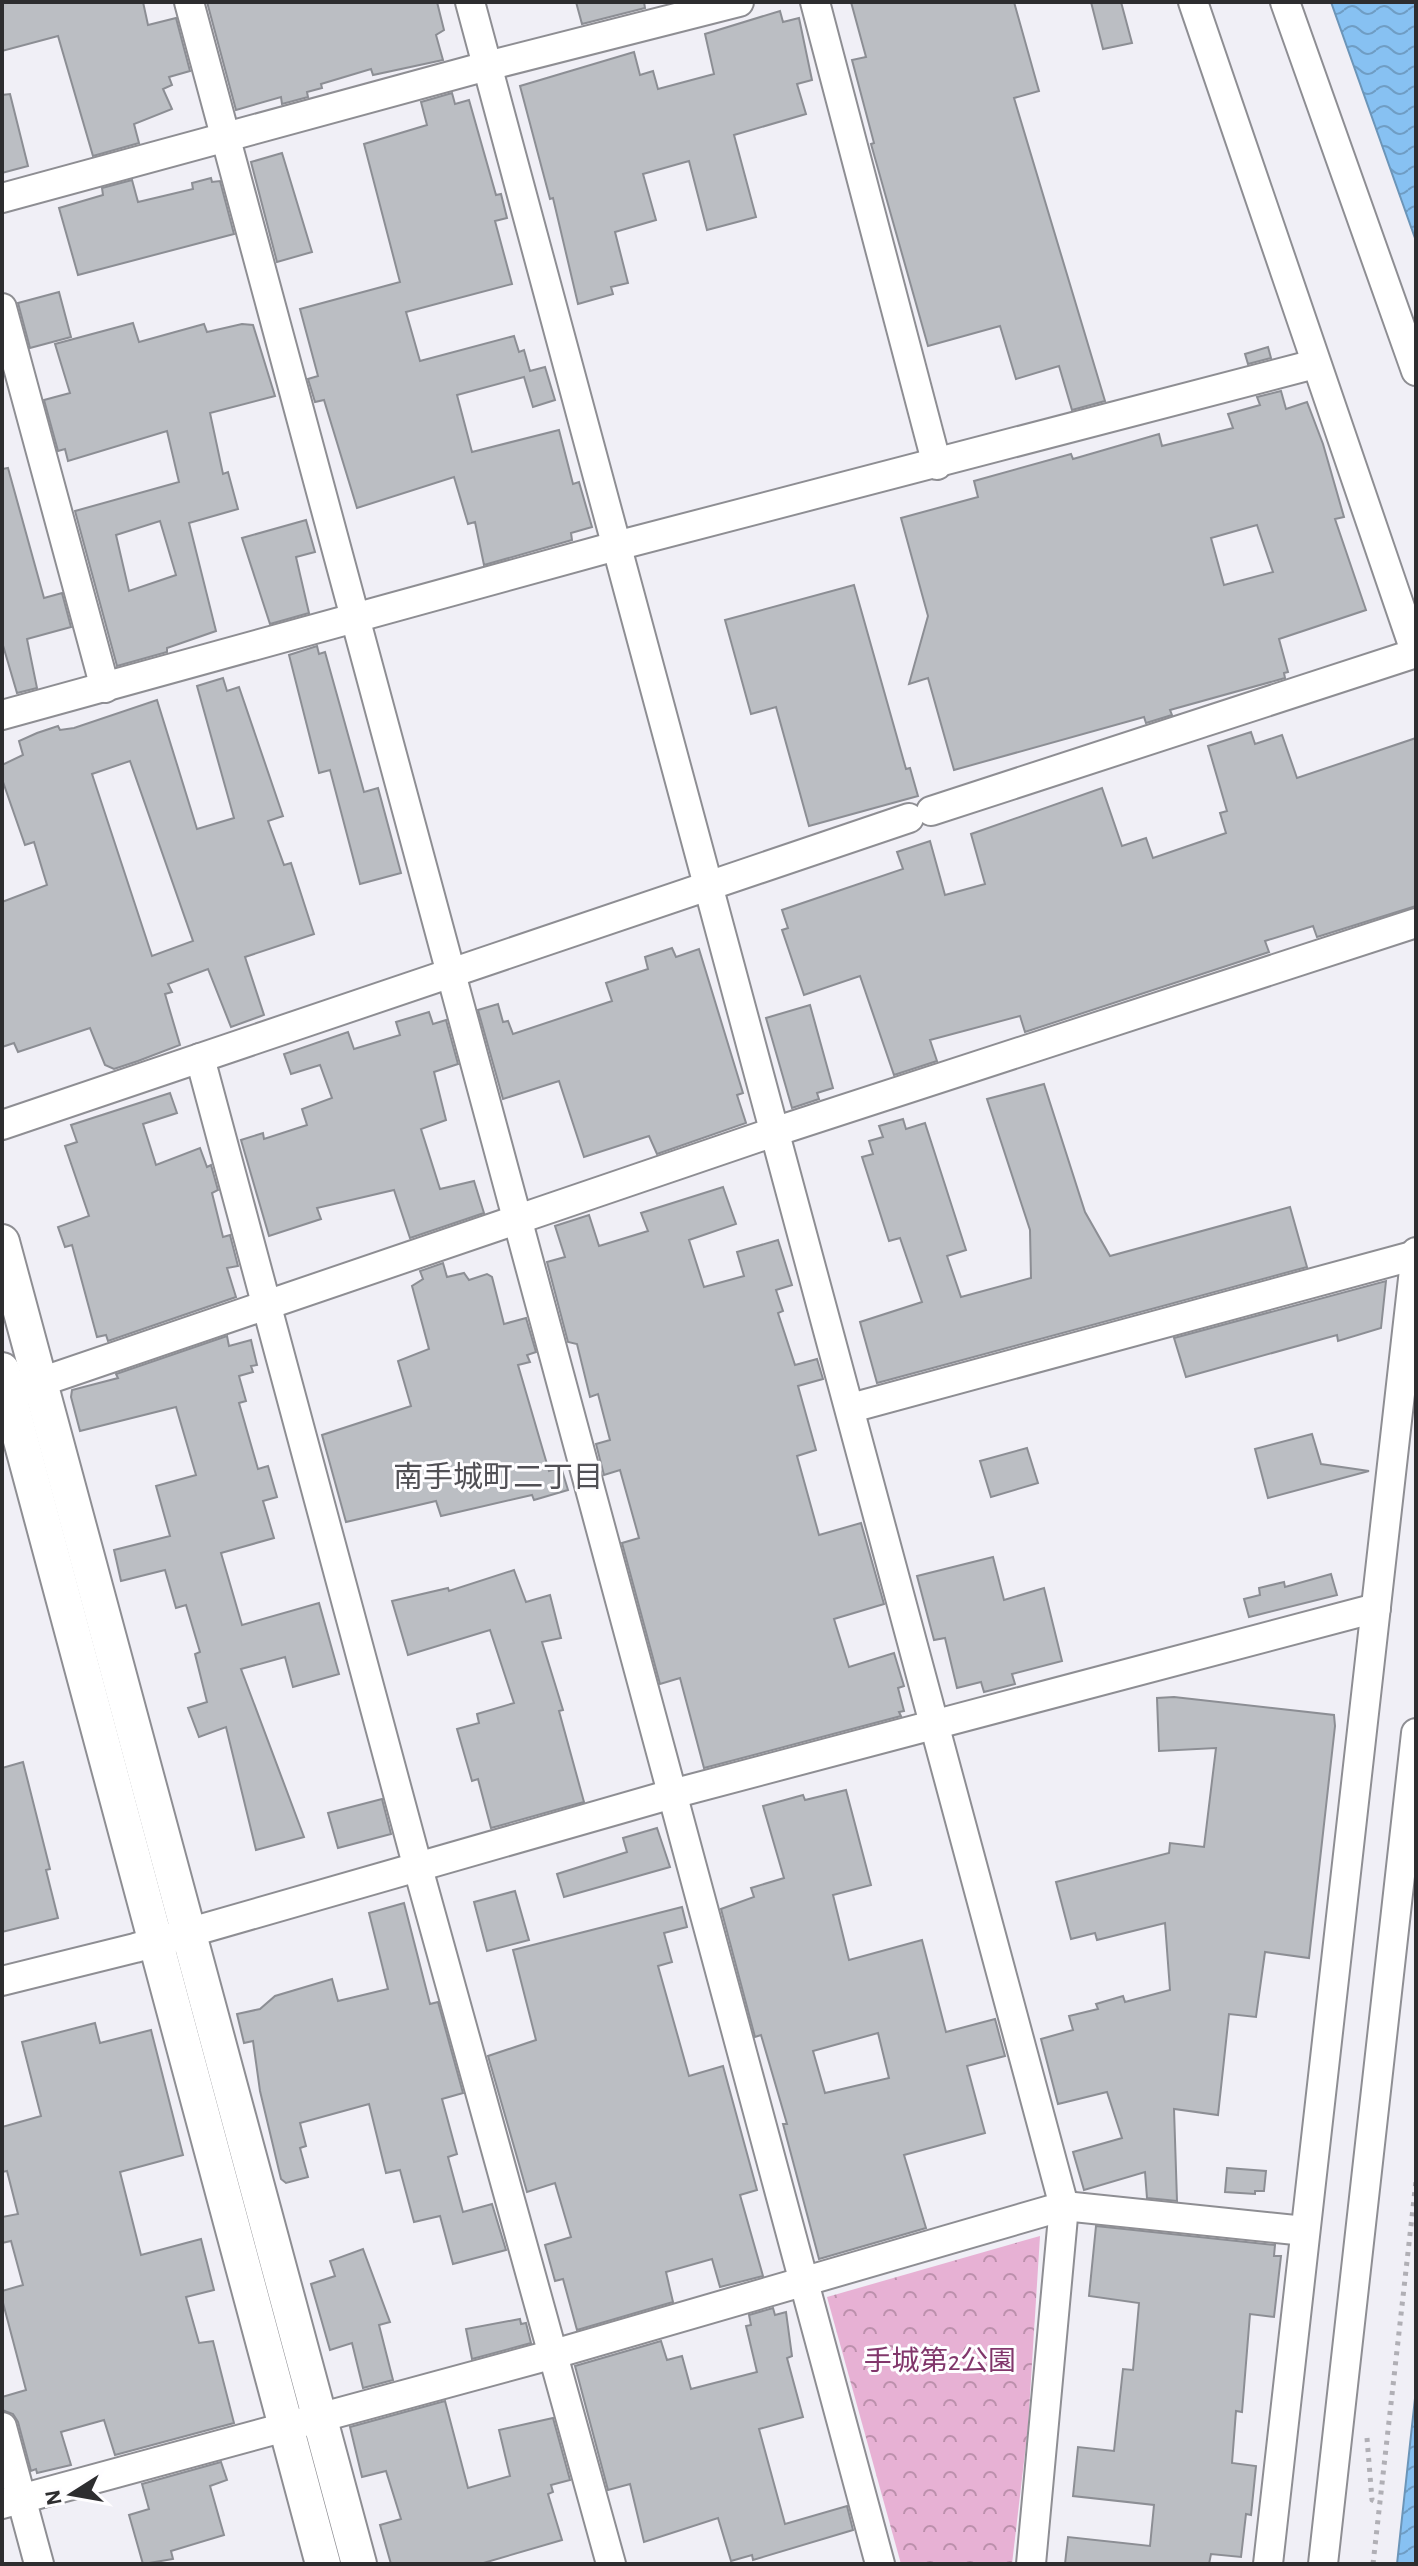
<svg xmlns="http://www.w3.org/2000/svg" width="1418" height="2566" viewBox="0 0 1418 2566" font-family="'Alegreya Sans','Noto Sans JP',sans-serif">
	<defs>
		<pattern id="park-crowns" width="20" height="18" patternUnits="userSpaceOnUse" patternTransform="scale(2)"><rect width="20" height="18" fill="#e7b1d4"/><path d="M2 6a3 3 0 1 1 6 0M12 15a3 3 0 1 1 6 0" fill="none" stroke="#bc90ac"/></pattern>
		<pattern id="water-waves" width="16" height="10" patternUnits="userSpaceOnUse" patternTransform="scale(2)"><rect width="16" height="10" fill="#87c1f2"/><path d="M0 5q4-4 8 0t8 0" fill="none" stroke="#6f9dc4"/></pattern>
	</defs>
	<rect width="100%" height="100%" fill="#f0eff6"/>
	<polygon fill="url(#park-crowns)" points="1040,2236 1028,2427 1012,2564 901,2564 827,2297"/>
	<g fill="url(#water-waves)" stroke="#6c95b8" stroke-width="2">
		<polygon points="1331,2 1416,2 1416,241"/>
		<polygon points="1416,2389 1416,2564 1397,2564"/>
	</g>
	<g fill="#bbbec3" stroke="#8c8e94" stroke-width="2" fill-rule="evenodd">
		<polygon points="2,2 143,2 148,25 176,18 190,71 169,77 172,85 163,89 172,109 134,124 139,143 93,156 58,36 2,51"/>
		<polygon points="207,2 437,2 444,30 436,35 443,60 373,75 371,69 321,84 322,88 307,92 308,97 282,104 281,97 236,110"/>
		<polygon points="576,2 644,2 645,8 582,24"/>
		<polygon points="851,2 1014,2 1039,91 1014,98 1105,401 1072,410 1059,366 1016,379 1000,326 928,346 871,144 874,143 852,60 866,57"/>
		<polygon points="1091,2 1121,2 1132,43 1103,49"/>
		<polygon points="780,11 783,22 799,18 812,80 797,84 806,114 734,135 756,217 707,230 689,161 643,174 656,220 615,232 628,283 611,287 613,294 578,304 553,198 550,199 520,86 634,52 640,75 653,71 658,89 714,74 705,34"/>
		<polygon points="452,93 455,104 469,100 496,195 501,194 507,218 495,221 512,284 406,312 420,361 514,336 519,352 524,350 530,371 545,367 555,400 533,407 524,377 457,395 472,452 559,430 573,484 579,482 592,527 571,533 572,540 484,565 475,522 468,524 454,477 357,508 324,400 315,402 308,379 318,376 300,309 400,282 364,144 427,125 421,102"/>
		<polygon points="10,94 28,166 2,173 2,95"/>
		<polygon points="282,153 312,252 277,262 251,162"/>
		<polygon points="211,178 212,182 220,181 234,234 78,275 59,208 103,195 102,188 132,180 138,202 193,189 192,183"/>
		<polygon points="59,292 71,337 30,348 18,303"/>
		<path d="M133 323 139 342 204 324 207 332 242 324 253 325 275 396 210 413 223 474 228 472 238 509 189 523 216 631 167 648V652L117 666 75 511 179 482 167 431 68 461 65 449 58 451 44 400 70 393 55 344ZM160 521 176 575 129 591 116 535Z"/>
		<polygon points="1268,347 1271,358 1248,364 1245,354"/>
		<path d="M1281 391 1286 409 1307 402 1323 444 1344 517 1335 519 1366 610 1279 639 1288 672 1284 673 1285 678 1170 710 1172 715 1146 723 1144 717 954 770 928 678 909 684 928 616 901 518 978 497 974 481 1071 454 1073 459 1159 434 1162 446 1233 428 1228 414 1260 405 1257 397ZM1257 525 1273 572 1224 585 1211 538Z"/>
		<polygon points="8,468 44,598 62,593 71,627 27,639 37,688 17,693 2,642 2,469"/>
		<polygon points="306,520 315,552 296,557 309,613 270,624 242,538"/>
		<polygon points="854,585 906,769 910,768 918,796 809,826 776,707 751,714 725,620"/>
		<polygon points="317,646 319,654 325,652 364,792 378,788 401,873 360,884 330,770 319,773 289,655"/>
		<path d="M223 678 227 691 239 687 283 816 268 821 284 865 291 863 314 934 245 957 264 1015 231 1027 208 969 168 984 172 992 165 994 180 1045 138 1061 114 1069 105 1065 90 1028 18 1052 14 1043 2 1047V902L47 885 34 842 25 845 2 779V765L23 755 19 741 37 733 58 726 60 730 74 728 157 700 197 829 234 818 197 686ZM130 761 193 941 152 956 92 774Z"/>
		<polygon points="1251,732 1255,744 1282,735 1297,778 1416,738 1416,906 1317,937 1313,926 1265,941 1269,952 1025,1032 1020,1016 930,1040 937,1061 894,1075 860,976 804,995 782,930 788,928 782,910 903,869 897,852 930,841 945,895 985,884 971,834 1102,788 1122,846 1146,838 1153,858 1226,833 1220,813 1227,811 1208,746"/>
		<polygon points="672,948 676,957 699,949 743,1093 737,1095 746,1123 657,1154 649,1136 584,1157 559,1081 503,1099 478,1010 498,1004 503,1022 508,1021 513,1034 612,1001 606,983 648,969 645,957"/>
		<polygon points="810,1005 833,1088 817,1093 819,1099 792,1108 766,1018"/>
		<polygon points="429,1012 433,1024 446,1020 458,1064 434,1072 446,1120 421,1129 440,1189 474,1181 484,1213 410,1238 394,1190 317,1208 321,1219 269,1236 241,1140 263,1133 264,1139 307,1125 302,1109 332,1098 320,1065 291,1074 284,1054 348,1032 354,1049 400,1035 396,1022"/>
		<polygon points="1044,1084 1085,1212 1110,1256 1290,1207 1307,1267 877,1383 860,1322 922,1302 900,1238 889,1241 862,1157 873,1154 869,1141 883,1137 879,1126 903,1119 906,1129 925,1123 966,1250 947,1256 961,1297 1031,1278 1030,1230 987,1099"/>
		<polygon points="170,1093 177,1113 143,1124 156,1165 200,1148 207,1167 211,1165 218,1190 212,1193 223,1237 230,1235 238,1266 227,1268 236,1297 108,1341 106,1335 97,1337 72,1245 65,1247 58,1227 89,1216 65,1146 77,1142 71,1125"/>
		<polygon points="723,1187 736,1224 689,1240 704,1287 744,1276 737,1252 778,1240 792,1285 776,1290 783,1311 778,1313 795,1365 817,1359 823,1379 798,1386 816,1450 797,1456 819,1535 861,1523 884,1604 834,1619 849,1667 894,1653 904,1686 898,1688 904,1711 899,1712 901,1716 704,1768 680,1678 660,1684 622,1543 639,1538 620,1470 604,1475 596,1444 610,1440 598,1394 590,1397 577,1344 568,1342 547,1262 565,1257 555,1226 589,1215 599,1246 648,1231 641,1213"/>
		<polygon points="443,1263 447,1277 464,1273 469,1280 487,1274 492,1277 504,1324 526,1318 536,1352 527,1355 530,1362 518,1365 549,1471 561,1467 568,1490 534,1500 532,1495 441,1516 436,1501 346,1522 322,1435 411,1406 398,1361 429,1349 412,1286 423,1279 420,1271"/>
		<polygon points="1386,1281 1381,1328 1338,1341 1337,1335 1186,1377 1174,1338"/>
		<polygon points="227,1336 229,1346 251,1340 257,1365 251,1366 253,1372 239,1376 246,1401 239,1403 258,1469 268,1466 277,1497 263,1501 274,1538 221,1553 242,1625 319,1603 339,1674 293,1687 285,1657 241,1669 304,1837 256,1850 226,1727 199,1737 188,1708 207,1702 195,1654 200,1652 186,1605 176,1608 165,1570 121,1581 114,1550 170,1536 156,1486 196,1475 176,1407 80,1431 71,1397 72,1390 118,1378 116,1374"/>
		<polygon points="1312,1434 1321,1464 1369,1471 1268,1498 1255,1449"/>
		<polygon points="1027,1448 1038,1483 991,1497 980,1461"/>
		<polygon points="993,1557 1004,1600 1044,1588 1062,1661 1012,1674 1015,1684 984,1692 981,1682 957,1688 945,1638 934,1640 917,1576"/>
		<polygon points="514,1570 526,1602 550,1595 561,1638 542,1642 563,1710 559,1711 584,1802 491,1828 478,1779 472,1781 457,1729 479,1723 477,1714 514,1703 490,1630 408,1655 392,1601 448,1588 449,1591"/>
		<polygon points="1331,1574 1337,1595 1249,1617 1244,1599 1260,1595 1259,1588 1284,1582 1285,1587"/>
		<polygon points="1174,1697 1334,1715 1335,1726 1309,1958 1265,1952 1256,2017 1229,2014 1218,2115 1174,2109 1177,2201 1147,2198 1145,2172 1084,2190 1073,2152 1122,2138 1107,2092 1058,2104 1041,2039 1073,2030 1069,2016 1098,2009 1096,2004 1123,1996 1125,2002 1170,1990 1165,1923 1097,1940 1095,1933 1071,1939 1056,1882 1169,1853 1170,1843 1204,1847 1216,1748 1159,1751 1157,1698"/>
		<polygon points="23,1762 50,1869 46,1870 58,1918 2,1932 2,1768"/>
		<path d="M846 1790 871 1885 833 1895 849 1960 922 1940 946 2032 995 2019 1005 2056 967 2066 985 2133 904 2155 926 2228 819 2259 783 2124H787L761 2035 755 2037 721 1909 754 1897 751 1888 784 1878 763 1806 803 1795 805 1800ZM878 2033 889 2078 825 2093 813 2051Z"/>
		<polygon points="382,1799 391,1834 338,1848 328,1813"/>
		<polygon points="657,1828 670,1867 564,1897 557,1874 627,1852 623,1838"/>
		<polygon points="515,1891 529,1940 487,1951 474,1902"/>
		<polygon points="404,1903 430,2004 438,2002 463,2093 442,2099 457,2154 448,2157 463,2212 492,2204 506,2250 453,2264 440,2216 414,2222 400,2170 386,2173 369,2104 300,2123 306,2146 300,2148 308,2177 286,2183 281,2179 260,2091 253,2041 244,2043 237,2014 260,2009 275,1996 332,1979 338,2001 388,1989 369,1913"/>
		<polygon points="682,1907 687,1927 664,1933 672,1962 658,1966 689,2076 723,2066 757,2190 740,2195 763,2276 720,2287 712,2259 666,2272 673,2302 577,2330 563,2279 555,2281 545,2245 571,2237 555,2183 527,2192 488,2056 536,2040 513,1950"/>
		<polygon points="95,2023 100,2043 151,2030 183,2155 120,2172 141,2255 201,2239 214,2290 186,2297 199,2343 213,2341 234,2423 115,2455 104,2420 61,2432 71,2465 37,2473 36,2469 31,2471 18,2422 13,2414 2,2410 2,2397 26,2390 2,2299 2,2291 23,2285 11,2241 2,2243 2,2217 18,2214 7,2171 2,2172 2,2127 41,2116 22,2042"/>
		<polygon points="1227,2168 1266,2171 1264,2191 1255,2191 1255,2194 1225,2192"/>
		<polygon points="1096,2226 1275,2245 1274,2256 1281,2256 1274,2317 1250,2314 1242,2412 1236,2411 1232,2463 1256,2466 1251,2515 1246,2514 1241,2557 1211,2554 1209,2564 1065,2564 1068,2537 1150,2546 1154,2505 1073,2496 1078,2447 1114,2451 1123,2369 1133,2370 1139,2303 1089,2296"/>
		<polygon points="363,2249 390,2322 379,2325 393,2380 363,2388 352,2343 330,2350 311,2284 335,2276 330,2261"/>
		<polygon points="773,2308 775,2315 786,2312 792,2356 787,2358 803,2417 759,2429 785,2524 847,2506 853,2530 753,2560 752,2555 731,2561 718,2518 644,2542 630,2484 608,2490 575,2366 661,2341 667,2360 682,2356 691,2389 757,2372 746,2326 751,2325 749,2315"/>
		<polygon points="520,2319 521,2324 526,2323 531,2343 472,2359 466,2329"/>
		<polygon points="445,2401 468,2488 510,2476 499,2430 553,2418 570,2480 551,2485 553,2492 548,2494 562,2540 480,2564 391,2564 380,2525 401,2519 386,2471 362,2477 350,2427"/>
		<polygon points="221,2462 227,2480 210,2486 224,2535 171,2551 173,2559 143,2564 129,2515 149,2509 142,2484"/>
	</g>
	<g fill="none" stroke-linecap="round" stroke-linejoin="round">
		<g stroke="#8e8e93" stroke-width="32">
			<g id="minor">
				<polyline points="189,2 880,2564"/>
				<polyline points="470,2 1064,2206 1031,2564"/>
				<polyline points="815,2 937,465"/>
				<polyline points="1193,2 1416,654"/>
				<polyline points="1285,2 1416,371"/>
				<polyline points="2,198 487,66 739,2"/>
				<polyline points="2,308 105,688"/>
				<polyline points="2,715 616,546 1315,364"/>
				<polyline points="931,811 1416,653"/>
				<polyline points="200,1058 418,1868 611,2564"/>
				<polyline points="2,1125 909,818"/>
				<polyline points="20,1389 774,1132 1416,923"/>
				<polyline points="851,1408 1416,1255"/>
				<polyline points="2,1981 135,1948 672,1794 1376,1608"/>
				<polyline points="2,2427 39,2564"/>
				<polyline points="2,2504 554,2354 1064,2206 1305,2231"/>
				<polyline points="1268,2564 1416,1252"/>
				<polyline points="1323,2564 1416,1733"/>
			</g>
		</g>
		<g stroke="#8e8e93" stroke-width="38">
			<g id="tertiary">
				<path d="M2 1242C120 1683 238 2124 359 2564"/>
				<polyline points="2,1370 323,2564"/>
			</g>
		</g>
		<g stroke="#b0afb5" stroke-width="5" stroke-dasharray="4 6" stroke-linecap="butt">
			<polyline points="1367,2438 1372,2500 1379,2503"/>
			<polyline points="1373,2564 1416,2181"/>
		</g>
		<use href="#minor" stroke="#fff" stroke-width="28"/>
		<use href="#tertiary" stroke="#fff" stroke-width="34"/>
	</g>
	<g text-anchor="middle" stroke-width="6" stroke-linejoin="round" paint-order="stroke">
		<g font-size="28" fill="#81366b" stroke="#fefdff">
			<text x="940" y="2370">手城第2公園</text>
		</g>
		<g font-size="30" fill="#515055" stroke="#fefdff">
			<text x="498" y="1487">南手城町二丁目</text>
		</g>
	</g>
	<rect width="1418" height="2566" fill="none" stroke="#2d2d2f" stroke-width="8"/>
	<g transform="translate(72 2494) rotate(259)" stroke="#fefdff" stroke-width="6" paint-order="stroke">
	<path d="M0-6L14 30L0 20L-14 30Z" fill="#2d2d2f"/>
	<text y="-12" font-size="22" font-weight="bold" text-anchor="middle" fill="#2d2d2f">N</text>
	</g>
</svg>
